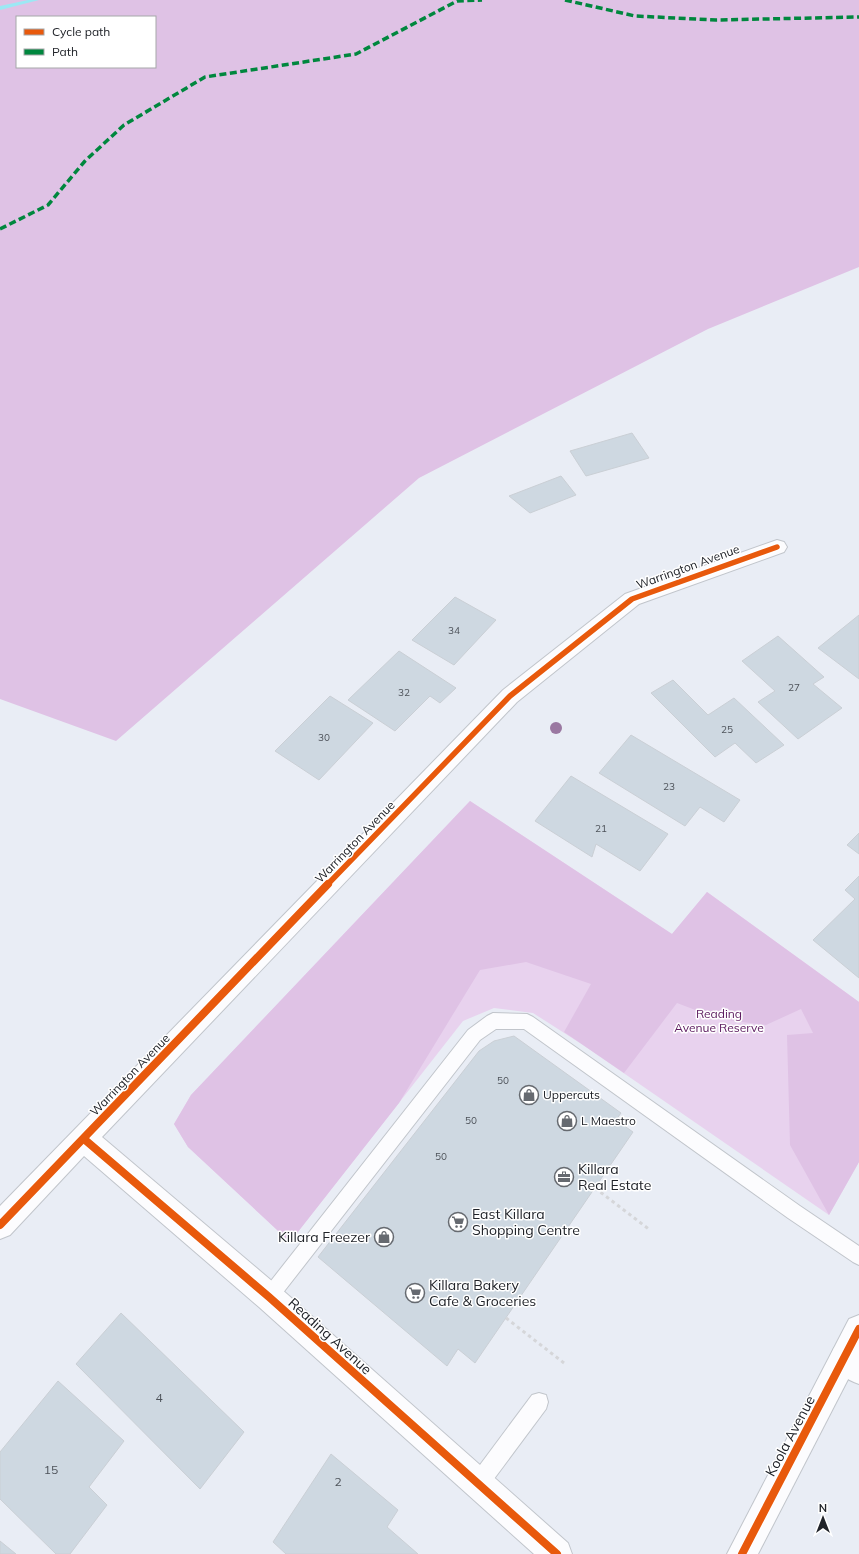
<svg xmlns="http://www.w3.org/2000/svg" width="859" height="1554" viewBox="0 0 859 1554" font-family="Mulish,sans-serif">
	<rect width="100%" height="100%" fill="#e9edf5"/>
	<polygon fill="#e8d2ee" points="470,801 672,934 707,892 859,1002 859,1162 829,1215 583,1045 533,1013 494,1008 463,1021 290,1242 188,1147 174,1124 191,1095"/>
	<g fill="#dfc2e5" fill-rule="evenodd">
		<path d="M0 0H859V267L708 329 419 478 116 741 0 699ZM17 17H155V67H17Z"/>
		<polygon points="470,801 672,934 707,892 859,1002 859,1162 829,1215 790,1145 787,1035 813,1033 801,1009 766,1025 719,1019 677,1003 624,1073 564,1032 591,984 526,962 480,970 399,1103 290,1242 188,1147 174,1124 191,1095"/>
	</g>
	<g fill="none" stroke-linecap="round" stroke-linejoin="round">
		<polygon fill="#9ce8f4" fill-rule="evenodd" points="28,0 39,0 0,10 0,6"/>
	</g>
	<g fill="#ced8e1" stroke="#cacfd5">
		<polygon points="632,433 649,458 586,476 570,451"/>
		<polygon points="561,476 576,495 530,513 509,496"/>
		<polygon points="455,597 496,620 454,665 412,640"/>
		<polygon points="859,615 859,679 818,648"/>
		<polygon points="778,636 824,677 813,684 842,708 798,739 758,702 775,691 742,661"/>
		<polygon points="399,651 456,688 440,703 430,696 395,731 348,700"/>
		<polygon points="673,680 708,715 734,698 784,745 756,763 735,743 715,757 651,693"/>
		<polygon points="330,696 373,723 319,780 275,751"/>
		<polygon points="631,735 740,800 724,822 700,807 685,826 599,773"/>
		<polygon points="571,776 668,834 640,871 596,844 592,857 535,821"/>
		<polygon points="859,833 859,854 847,845"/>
		<polygon points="859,876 859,978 813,940 855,899 845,890"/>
		<polygon points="514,1036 621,1113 616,1120 633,1132 475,1363 458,1349 447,1366 318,1257 479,1051 494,1041"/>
		<polygon points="121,1313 244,1432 200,1489 76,1364"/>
		<polygon points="58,1381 124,1441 89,1487 107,1505 70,1554 56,1554 0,1499 0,1452"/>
		<polygon points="331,1454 398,1510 387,1527 418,1554 286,1554 273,1542"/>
		<polygon points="0,1541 16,1554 0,1554"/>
	</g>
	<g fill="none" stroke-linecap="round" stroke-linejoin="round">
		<g stroke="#c1c5cb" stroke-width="2">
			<g id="lane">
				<polygon points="493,1013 527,1014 533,1017 800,1206 859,1246 859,1265 853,1262 788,1218 524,1029 496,1029 480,1040 275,1303 269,1306 263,1303 260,1297 263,1291 468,1030 487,1016"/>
				<polygon points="539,1393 546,1395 548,1402 546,1409 485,1491 478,1494 471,1491 468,1484 471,1477 532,1395"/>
			</g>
		</g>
		<g stroke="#c1c5cb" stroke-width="2">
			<g id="street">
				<polygon points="777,540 784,542 787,547 784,552 639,604 517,702 102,1137 279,1287 568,1543 572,1554 534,1554 259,1307 84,1156 10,1235 0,1239 0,1206 503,690 625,594"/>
				<path d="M844 1344 859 1352V1384C845 1379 835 1372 830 1358L834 1348Z"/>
			</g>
		</g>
		<g stroke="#c1c5cb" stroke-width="2">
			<polygon id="secondary" points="859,1315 859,1358 758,1554 727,1554 849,1319"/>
		</g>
		<g stroke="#d5d6d9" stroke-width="3" stroke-dasharray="3.5 3.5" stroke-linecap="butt">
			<polyline points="595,1188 650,1230"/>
			<polyline points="506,1318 564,1363"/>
		</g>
		<use href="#lane" fill="#fcfcfe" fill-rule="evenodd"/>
		<use href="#street" fill="#fcfcfe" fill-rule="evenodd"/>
		<use href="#secondary" fill="#fcfcfe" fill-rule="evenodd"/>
		<g stroke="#00873e" stroke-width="3.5" stroke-dasharray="7 3.5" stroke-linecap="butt">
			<polyline points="565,0 635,16 716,20 859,17"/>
			<polyline points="0,229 48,205 85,161 124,125 205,77 356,54 457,1 482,0"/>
		</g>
		<g stroke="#fff" stroke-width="8">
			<polyline id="cycleway-far1" points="327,885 510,696 632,599 777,547"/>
		</g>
		<g stroke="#fff" stroke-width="10">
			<g id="cycleway">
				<polyline points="84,1139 269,1297 557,1554"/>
				<polyline points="0,1225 328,884"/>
				<polyline points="742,1554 859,1329"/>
			</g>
		</g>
		<use href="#cycleway-far1" stroke="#e8590c" stroke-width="5.5"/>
		<use href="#cycleway" stroke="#e8590c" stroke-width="8"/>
	</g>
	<circle fill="#9a78a1" cx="556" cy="728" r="6"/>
	<defs>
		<g id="shop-ring" transform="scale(1)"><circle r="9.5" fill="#fff" stroke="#666a70" stroke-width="1.5"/><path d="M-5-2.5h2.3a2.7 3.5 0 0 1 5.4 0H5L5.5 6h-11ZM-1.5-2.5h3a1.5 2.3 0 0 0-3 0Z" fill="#666a70"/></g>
		<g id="office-ring" transform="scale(1)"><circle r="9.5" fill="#fff" stroke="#666a70" stroke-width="1.5"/><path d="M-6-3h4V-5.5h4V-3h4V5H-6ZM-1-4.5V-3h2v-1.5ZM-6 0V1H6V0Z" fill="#666a70"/></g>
		<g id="supermarket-ring" transform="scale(1)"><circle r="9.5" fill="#fff" stroke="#666a70" stroke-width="1.5"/><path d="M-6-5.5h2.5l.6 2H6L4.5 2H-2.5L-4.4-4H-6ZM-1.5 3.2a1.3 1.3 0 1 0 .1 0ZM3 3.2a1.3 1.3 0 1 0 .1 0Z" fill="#666a70"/></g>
	</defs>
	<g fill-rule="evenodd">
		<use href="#shop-ring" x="529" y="1095"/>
		<use href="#shop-ring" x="567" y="1121"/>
		<use href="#office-ring" x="564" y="1177"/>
		<use href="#supermarket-ring" x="458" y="1222"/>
		<use href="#shop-ring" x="384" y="1237"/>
		<use href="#supermarket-ring" x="415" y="1293"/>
	</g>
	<g text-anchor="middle" stroke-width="3" stroke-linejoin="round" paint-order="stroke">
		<g font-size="10" fill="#4d5259">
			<text x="454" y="634">34</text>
			<text x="794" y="691">27</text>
			<text x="404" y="696">32</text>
			<text x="727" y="733">25</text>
			<text x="324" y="741">30</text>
			<text x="669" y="790">23</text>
			<text x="601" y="832">21</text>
			<text x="503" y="1084">50</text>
			<text x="471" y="1124">50</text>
			<text x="441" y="1160">50</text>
		</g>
		<g font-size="12" fill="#202329" stroke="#fff">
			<text transform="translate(688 567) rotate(-20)" y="4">Warrington Avenue</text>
			<text transform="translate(355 842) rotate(-46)" y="4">Warrington Avenue</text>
			<text transform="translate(130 1075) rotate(-46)" y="4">Warrington Avenue</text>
		</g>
		<g font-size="12" fill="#5a185d" stroke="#fff">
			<text x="719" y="1018">Reading<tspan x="719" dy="14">Avenue Reserve</tspan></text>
		</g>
		<g font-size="12" fill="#202329" stroke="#fff" text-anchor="start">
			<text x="543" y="1099">Uppercuts</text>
			<text x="581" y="1125">L Maestro</text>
		</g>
		<g font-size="12" fill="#4d5259">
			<text x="159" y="1402">4</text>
			<text x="51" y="1474">15</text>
			<text x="338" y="1486">2</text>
		</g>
		<g font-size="14" fill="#202329" stroke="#fff" text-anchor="start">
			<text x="578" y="1174">Killara<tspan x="578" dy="16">Real Estate</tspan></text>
			<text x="472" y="1219">East Killara<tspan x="472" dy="16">Shopping Centre</tspan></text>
			<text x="370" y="1242" text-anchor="end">Killara Freezer</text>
			<text x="429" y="1290">Killara Bakery<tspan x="429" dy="16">Cafe &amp; Groceries</tspan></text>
		</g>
		<g font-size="14" fill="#202329" stroke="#fff">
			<text transform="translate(330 1336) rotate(42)" y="5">Reading Avenue</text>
			<text transform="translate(790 1436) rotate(-62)" y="5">Koola Avenue</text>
		</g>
	</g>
	<rect x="16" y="16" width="140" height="52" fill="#ffffff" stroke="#a6a7a9"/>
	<rect x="24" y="29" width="20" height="6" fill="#e8590c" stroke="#a6a7a9"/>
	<text x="52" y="36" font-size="12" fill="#202329">Cycle path</text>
	<rect x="24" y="49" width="20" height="6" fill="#00873e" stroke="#a6a7a9"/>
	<text x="52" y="56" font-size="12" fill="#202329">Path</text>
	<g transform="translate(823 1518)" stroke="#ffffff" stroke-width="3" paint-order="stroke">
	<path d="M0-3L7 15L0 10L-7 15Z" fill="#202329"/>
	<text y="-6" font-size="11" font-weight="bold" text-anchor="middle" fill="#202329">N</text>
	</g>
</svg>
